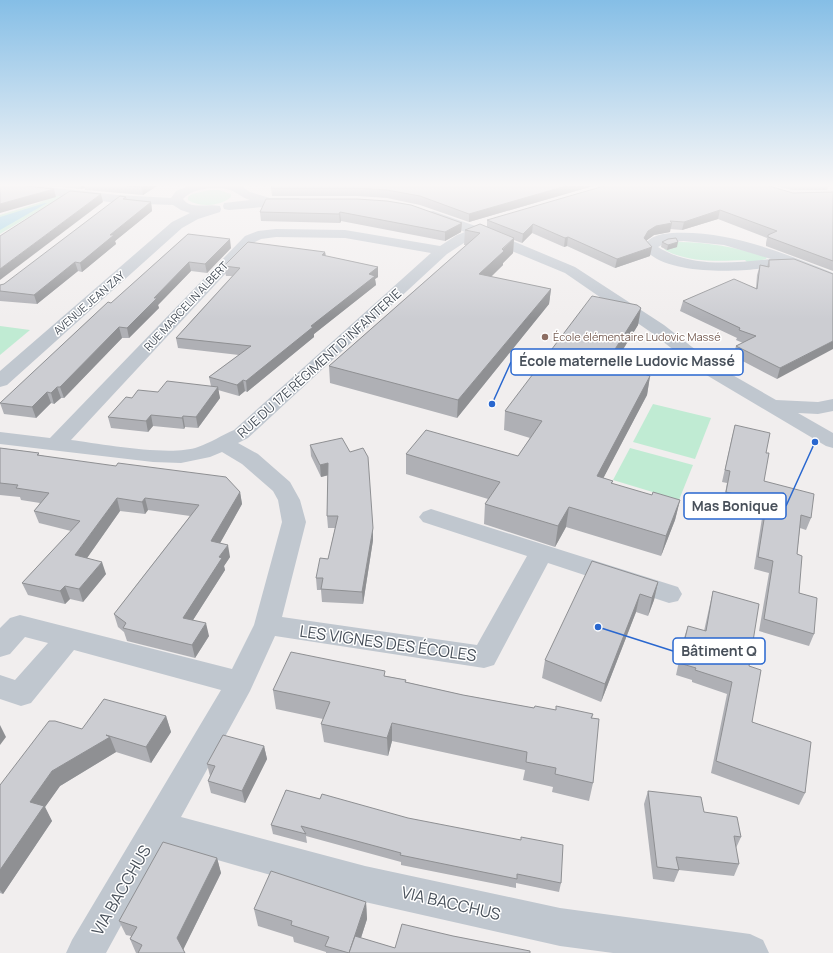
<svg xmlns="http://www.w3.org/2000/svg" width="833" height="953" viewBox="0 0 833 953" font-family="Manrope,sans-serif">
	<rect width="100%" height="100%" fill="#f1eeee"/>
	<g fill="#c0ebd3">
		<path d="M209 190H219L231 194V197C221 206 200 208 188 200V197L192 194Z"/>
		<polygon points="54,195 63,196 0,234 0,215 39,203"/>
		<path d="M671 242C705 241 735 247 767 257L766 259 748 263 745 260C719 261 689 263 665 250L664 247H677Z"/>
		<polygon points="0,326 30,330 0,355"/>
		<polygon points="653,404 711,418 695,459 633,442"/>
		<polygon points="630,448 693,465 679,500 613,480"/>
	</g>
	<polygon fill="#91cde4" points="45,203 47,203 0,230 0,217"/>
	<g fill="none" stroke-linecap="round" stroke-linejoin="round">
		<g fill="#c0c7cf" fill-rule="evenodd">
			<path d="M3 186H39L118 195 171 198 176 191 188 186H241L250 192 270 198H299L300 201 299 204 229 210 224 209 223 206 224 203 250 200C242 198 237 192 230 190 216 186 193 188 183 199 190 210 208 203 220 206L221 209 220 212 198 219 182 228 7 385 0 387V371L172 222 190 213 181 210 173 205 118 203 9 190 5 189Z"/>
			<path d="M433 211 484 229 575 267 664 325 715 365 776 400 818 402 833 399V411L818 414 798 413 833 433V448L826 446 703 373 652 333 565 273 478 237 467 241 447 254 248 438 238 443 258 454 290 482 300 500 306 522 282 617 477 645 527 556 423 522 419 517 423 512 431 509 678 587 682 594 678 601 669 603 548 563 494 665 484 668 275 636 250 691 181 817 365 866 560 908 750 934 763 940 769 953H613L560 946 365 902 165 845 106 953H66L72 940 221 690 74 650 31 703 21 706 0 699V675L15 680 48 643 25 637 10 654 0 657V628L10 618 20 615 232 669 254 625 282 522 278 500 273 491 242 464 222 452 210 457 181 463 153 462 0 444V432L50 438 245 236 258 231 276 229 345 230 440 246 457 235 465 232 428 218 426 215 428 212ZM276 237 345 238 431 253 234 430C222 435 210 443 198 447 171 457 102 444 71 440L255 242 261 239Z"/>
			<path d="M672 233C728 230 781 252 833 273V283C821 279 798 266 787 266 778 265 767 268 757 269 729 272 662 274 644 248 647 236 661 234 672 233ZM684 241 724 245 771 259C734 263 691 268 658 247L667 242Z"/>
		</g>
	</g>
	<g fill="#afb0b5">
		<polygon points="51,186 157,186 143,195 85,190 85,188 81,189"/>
		<polygon points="272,186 593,186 469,222 420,205 387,198 357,196 272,196 271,188"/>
		<polygon points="777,186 828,186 827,190 792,190"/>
		<polygon points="833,192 833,271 766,246 766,243 767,238 718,219 682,230 670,229 670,232 654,235 646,241 650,256 615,268 567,246 564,247 532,233 522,243 514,240 513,253 503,263 503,265 491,277 551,289 549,304 457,418 330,383 329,366 466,245 464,245 465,230 487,227 487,220 793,193"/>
		<polygon points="126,197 127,199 151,202 152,211 115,241 116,244 82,272 78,271 37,304 0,301 0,285 4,284"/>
		<polygon points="266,199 462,223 461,232 445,241 341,221 340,223 261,221 260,212"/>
		<polygon points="188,234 231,248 207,273 191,271 158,305 159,308 129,338 122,338 64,398 61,398 54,404 51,403 36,418 4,414 0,403"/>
		<polygon points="662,242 677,247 667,250 661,247"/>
		<polygon points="325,252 326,256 378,267 378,277 375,279 376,285 314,334 314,337 247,392 245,391 239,396 218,390 220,398 198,428 185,427 184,429 153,426 148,432 111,428 108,417 132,398 158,392 211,386 209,377 239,355 178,348 176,338 232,276 226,276 224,266"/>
		<polygon points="769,260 833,274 777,379 733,356 736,346 743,343 736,340 737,338 680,311 683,301 756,288 757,275 760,265 767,266"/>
		<polygon points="641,308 638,325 619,356 648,375 650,376 647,395 603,478 613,481 612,484 652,495 680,500 675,520 661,556 566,527 555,547 484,524 485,504 488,499 406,474 406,454 518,456 530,438 504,430 505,411"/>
		<polygon points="735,425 766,453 764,481 811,518 806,530 800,528 797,554 799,593 814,634 809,646 759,631 769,573 754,569 762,518 760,518 761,513 723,504 727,483 722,482 732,437"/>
		<polygon points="310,445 373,540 363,604 322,602 321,590 317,590 316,578 328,559 335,528 328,528 327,516 328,475 321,477 311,456"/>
		<polygon points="0,448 39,453 39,455 240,492 242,504 220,543 230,557 224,566 225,570 193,620 209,636 195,658 127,641 124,632 118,627 114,614 190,516 148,510 145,514 120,511 87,558 106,574 83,602 70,599 65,604 28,595 22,583 71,531 39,523 34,511 40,503 21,500 20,497 0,495"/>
		<polygon points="658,582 654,600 648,616 636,612 601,702 542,678 545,660"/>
		<polygon points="713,591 749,666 752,722 805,793 799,805 711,773 727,694 692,682 692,680 676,675 684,638 688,626 704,631 710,604"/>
		<polygon points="386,676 406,680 406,682 463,695 534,708 593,714 592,718 593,783 589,801 552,792 553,787 523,780 525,770 392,741 388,756 324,742 321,724 323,719 276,709 273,690"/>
		<polygon points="166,716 171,732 151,763 116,752 60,786 45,807 52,821 3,894 0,893 0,785 82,729"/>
		<polygon points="264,746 267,759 245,803 211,793 208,781 210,776 207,764"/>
		<polygon points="286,790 561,883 559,892 516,883 516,888 401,865 401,862 306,836 307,843 273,834 271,825"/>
		<polygon points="648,791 704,812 741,837 736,848 739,864 734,876 679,870 674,882 653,879 644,804"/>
		<polygon points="217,858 221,873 183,950 185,953 136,953 130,939 131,936 126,935 119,921"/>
		<polygon points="366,902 367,919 361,938 395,948 453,936 530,953 326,953 326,952 294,942 293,937 258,926 254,909"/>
	</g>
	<g fill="#8f9093">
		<polygon points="80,186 84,186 85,188 81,189"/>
		<polygon points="144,186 157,186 143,195 142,187"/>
		<polygon points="566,186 593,186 469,222 469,214"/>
		<polygon points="54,189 56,197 0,213 0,204"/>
		<polygon points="101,194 103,202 0,280 0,269"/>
		<polygon points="151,202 152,211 115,241 116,244 82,272 80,263 110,235"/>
		<polygon points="720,210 718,219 682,230 684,222"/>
		<polygon points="340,212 341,221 340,223 339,214"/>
		<polygon points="462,223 461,232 445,241 445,232"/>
		<polygon points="672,223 670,232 654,235 647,240 643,247 644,238 648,231 656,226"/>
		<polygon points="533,224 532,233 522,243 523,234"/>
		<polygon points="568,237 567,246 564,247 565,238"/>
		<polygon points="514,238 513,253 503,263 503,265 478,289 479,274"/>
		<polygon points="230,239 231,248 207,273 205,264"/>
		<polygon points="678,242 677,247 667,250 668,245"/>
		<polygon points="652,247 650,256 615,268 617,259"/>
		<polygon points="325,252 326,261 322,255"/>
		<polygon points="75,262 78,271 37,304 34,295"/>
		<polygon points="189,262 191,271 158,305 159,308 129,338 127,328 154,298"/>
		<polygon points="378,267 378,277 375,279 376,285 314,334 314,337 247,392 246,381 311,326 369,274"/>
		<polygon points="551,289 549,304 457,418 458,400"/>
		<polygon points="641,308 638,325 609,372 612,354"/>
		<polygon points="119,327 122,338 64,398 60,387"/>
		<polygon points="833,341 833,349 777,379 780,368"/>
		<polygon points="650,363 647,381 644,374"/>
		<polygon points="650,376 647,395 594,496 597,476"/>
		<polygon points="243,380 245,391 239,396 237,385"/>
		<polygon points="57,387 61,398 54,404 51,393"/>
		<polygon points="218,387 220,398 198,428 196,417"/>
		<polygon points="47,392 51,403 36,418 32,407"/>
		<polygon points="151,415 153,426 148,432 146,421"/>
		<polygon points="183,416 185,427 184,429 182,418"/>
		<polygon points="328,463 329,475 321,477 320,465"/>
		<polygon points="240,492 242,504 214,554 211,541"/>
		<polygon points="117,498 120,511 80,568 75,555"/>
		<polygon points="145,498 148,510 145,514 142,502"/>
		<polygon points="680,500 675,520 661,556 666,536"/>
		<polygon points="569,507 566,527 555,547 558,526"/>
		<polygon points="373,528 373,540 363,604 362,592"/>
		<polygon points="228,545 230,557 224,566 225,570 186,631 183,618 219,557"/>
		<polygon points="102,562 106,574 83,602 79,589"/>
		<polygon points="658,582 654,600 648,616 652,598"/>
		<polygon points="65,586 70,599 65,604 60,591"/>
		<polygon points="640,594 636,612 601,702 605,684"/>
		<polygon points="206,623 209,636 195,658 192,645"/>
		<polygon points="166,716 171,732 151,763 146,747"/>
		<polygon points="392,723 392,741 388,756 387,738"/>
		<polygon points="0,725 6,737 0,745"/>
		<polygon points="110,737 116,752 60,786 45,807 52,821 3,894 0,890 0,870 30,802 52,771"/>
		<polygon points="264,746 267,759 245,803 242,791"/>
		<polygon points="217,858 221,873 182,952 177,938"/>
		<polygon points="366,902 367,919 356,953 349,953"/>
	</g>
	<g fill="#cccdd2" stroke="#8f9093">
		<polygon points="0,186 25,186 54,189 0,204"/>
		<polygon points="126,186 144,186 142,187"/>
		<polygon points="272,186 566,186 469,214 420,196 387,190 357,188 271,188"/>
		<polygon points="604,186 769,186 793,193 833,192 833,261 768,237 768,235 777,231 720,210 684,222 670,221 672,223 656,226 648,231 644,238 652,247 617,259 568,237 565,238 533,224 523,234 487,220"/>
		<polygon points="70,191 101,194 0,269 0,236"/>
		<polygon points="120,196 126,197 123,199 151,202 110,235 114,235 80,263 75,262 34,295 0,291 0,285 4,284"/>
		<polygon points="266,199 357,199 387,201 411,205 462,223 445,232 340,212 339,214 260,212"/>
		<polygon points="480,224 514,238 502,249 504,251 479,274 551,289 458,400 329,366 480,233 465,230"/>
		<polygon points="188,234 230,239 205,264 189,262 154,298 157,298 127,328 119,327 60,387 57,387 51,393 47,392 32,407 0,403 108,302 111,303"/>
		<polygon points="676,238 678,242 668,245 662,242 668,239"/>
		<polygon points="248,242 325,252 322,255 378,267 369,274 375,276 311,326 313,327 246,381 243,380 237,385 209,377 251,346 176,338 240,268 224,266"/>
		<polygon points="794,259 833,274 833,341 780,368 736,346 756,336 739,330 740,328 683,301 734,279 757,289 760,265 769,267 769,260"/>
		<polygon points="592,296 637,305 641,308 612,354 650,363 644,374 650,376 597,476 613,481 611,483 652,495 653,492 680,500 666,536 569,507 558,526 485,504 500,482 406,454 426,430 518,456 542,421 505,411"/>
		<polygon points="167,381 218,387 196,417 183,416 182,418 151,415 146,421 108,417 126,397 132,398 138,390 158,392"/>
		<polygon points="735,425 770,433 766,453 769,453 764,481 814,494 811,518 801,515 797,554 802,556 799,593 817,598 814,634 764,619 773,561 758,557 766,507 764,506 765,502 726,492 730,471 725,470"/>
		<polygon points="342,438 350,452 363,448 368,457 373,528 362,592 321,589 323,578 316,578 320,558 328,559 338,516 327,516 328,463 320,465 310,445"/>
		<polygon points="0,448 39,453 37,455 116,466 118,463 226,477 240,492 211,541 228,545 219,557 222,558 183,618 206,623 192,645 123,628 126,623 114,614 199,505 145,498 142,502 117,498 75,555 102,562 79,589 65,586 60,591 22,583 80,521 34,511 49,493 16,488 18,485 0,483"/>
		<polygon points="592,561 658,582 652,598 640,594 605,684 545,660"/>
		<polygon points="713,591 759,604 749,666 761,670 752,722 811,742 805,793 716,761 732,682 695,670 696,668 679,663 688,626 706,631"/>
		<polygon points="291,652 385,671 384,676 406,680 405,682 463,695 534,708 535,706 556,710 556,706 593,714 591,718 599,719 593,783 555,774 556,768 526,762 527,752 392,723 387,738 321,724 330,702 273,690"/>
		<polygon points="104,699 166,716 146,747 106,735 110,737 52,771 30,802 44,806 0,870 0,785 49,721 55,721 82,729"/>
		<polygon points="223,735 264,746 242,791 208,781 215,766 207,764"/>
		<polygon points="286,790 320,799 322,794 408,818 521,840 521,837 563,845 561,883 517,874 517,879 400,855 401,853 301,826 306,834 271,825"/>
		<polygon points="648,791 701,797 704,812 737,817 741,837 734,836 739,864 676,857 679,870 657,867"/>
		<polygon points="163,842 217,858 177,938 185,953 138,953 142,945 130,939 137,927 119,921"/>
		<polygon points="271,871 366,902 349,953 325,946 329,937 291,925 292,921 254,909"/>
		<polygon points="402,924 453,936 530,951 530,953 349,953 355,936 395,948"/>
	</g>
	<linearGradient id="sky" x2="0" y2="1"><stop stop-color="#85bee6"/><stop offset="0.58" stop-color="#f9f7f7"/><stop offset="1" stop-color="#f9f7f7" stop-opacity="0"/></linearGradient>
	<rect width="833" height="319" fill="url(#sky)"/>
	<circle fill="#8d6e63" stroke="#fff" stroke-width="1.5" cx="545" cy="337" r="4"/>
	<g text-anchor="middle" stroke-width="3" stroke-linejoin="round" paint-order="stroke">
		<g font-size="11" fill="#48505a" stroke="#fff">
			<text transform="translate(89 303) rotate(-41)" y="4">AVENUE JEAN ZAY</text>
			<text transform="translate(186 306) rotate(-47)" y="4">RUE MARCELIN ALBERT</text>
		</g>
		<g font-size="11" fill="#785e54" stroke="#fff" text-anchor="start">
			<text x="553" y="341">École élémentaire Ludovic Massé</text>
		</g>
		<g font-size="13" fill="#48505a" stroke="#fff">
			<text transform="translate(319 363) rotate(-42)" y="5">RUE DU 17E RÉGIMENT D'INFANTERIE</text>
		</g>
		<g font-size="16" fill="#48505a" stroke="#fff">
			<text transform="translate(388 643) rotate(8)" y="6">LES VIGNES DES ÉCOLES</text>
			<text transform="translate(121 890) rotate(-60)" y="6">VIA BACCHUS</text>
			<text transform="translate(451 903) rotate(13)" y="6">VIA BACCHUS</text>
		</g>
	</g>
	<path fill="none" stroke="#2967cf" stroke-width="1.5" d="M492 404L511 362M815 442L786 506M598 627L673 651"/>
	<g fill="#2967cf" stroke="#fff" stroke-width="1.5">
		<circle cx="492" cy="404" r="4"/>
		<circle cx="815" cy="442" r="4"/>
		<circle cx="598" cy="627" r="4"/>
	</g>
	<g fill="#fff" stroke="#2967cf" stroke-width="1.5">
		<rect x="511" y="349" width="232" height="26" rx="4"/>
		<rect x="684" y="493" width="102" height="26" rx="4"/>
		<rect x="673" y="638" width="92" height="26" rx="4"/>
	</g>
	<g font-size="14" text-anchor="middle" font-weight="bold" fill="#48505a">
		<text x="627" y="366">École maternelle Ludovic Massé</text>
		<text x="735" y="511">Mas Bonique</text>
		<text x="719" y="656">Bâtiment Q</text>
	</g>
</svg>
